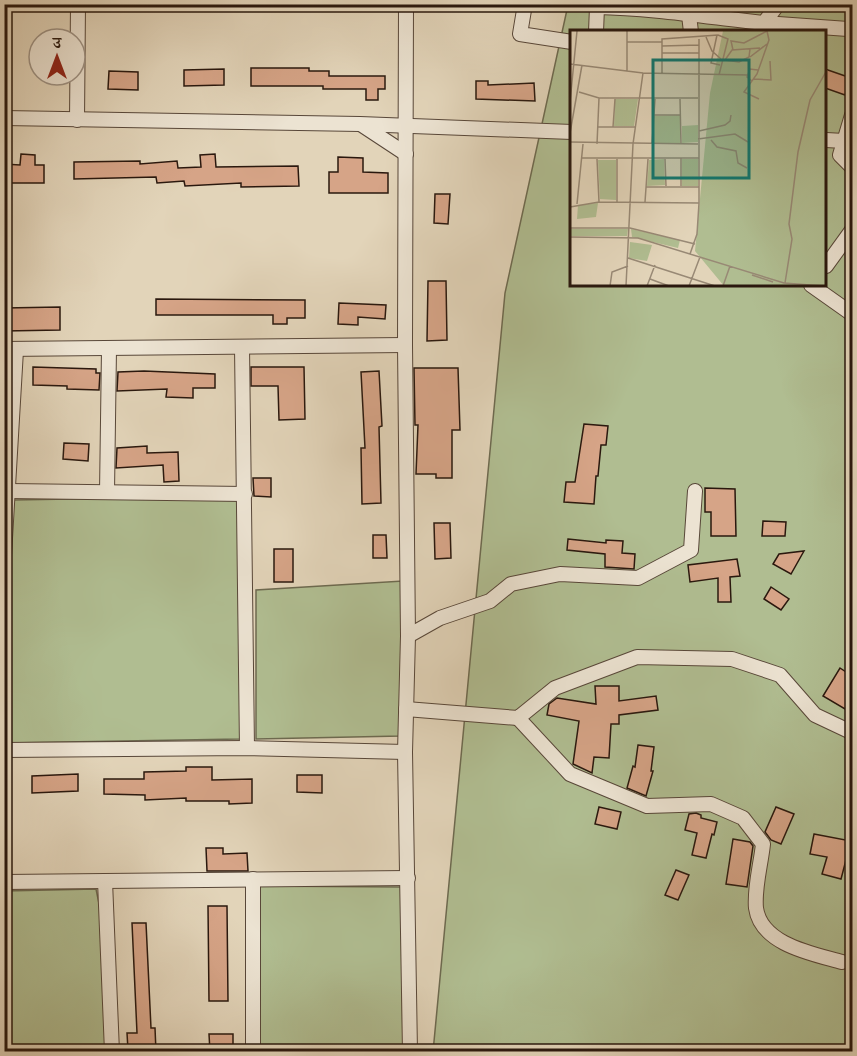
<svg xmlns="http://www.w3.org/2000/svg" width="857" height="1056" viewBox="0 0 857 1056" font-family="Alegreya,'Noto Serif Devanagari',serif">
	<rect width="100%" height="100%" fill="#e2d4b9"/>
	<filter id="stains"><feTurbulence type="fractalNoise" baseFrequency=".00333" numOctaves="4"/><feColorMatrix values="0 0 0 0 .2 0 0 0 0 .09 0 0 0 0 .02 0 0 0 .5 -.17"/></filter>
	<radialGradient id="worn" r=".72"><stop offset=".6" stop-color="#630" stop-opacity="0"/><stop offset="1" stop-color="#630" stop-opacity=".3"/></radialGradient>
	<g fill="#b0bd91" stroke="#6d6a50" stroke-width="1.5" fill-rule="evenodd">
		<path d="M568 5H852V1051L433 1052 505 293ZM572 32H826V285H572Z"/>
		<polygon points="240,496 240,739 5,743 4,621 14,500"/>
		<polygon points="403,581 401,736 256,739 256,590"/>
		<polygon points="255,886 401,887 403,1051 256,1051"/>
		<polygon points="96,889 105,933 105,1051 5,1051 4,891"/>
	</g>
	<g fill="#d6a487" stroke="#2a180e" stroke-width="1.5">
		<polygon points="251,68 309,68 309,71 329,71 329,76 385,76 385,89 378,89 378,100 366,100 366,89 323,89 323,86 251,86"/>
		<polygon points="224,69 224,85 184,86 184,70"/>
		<polygon points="825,69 851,78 845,95 825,88"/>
		<polygon points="109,71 138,72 138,90 108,89"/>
		<polygon points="476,81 488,81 488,85 534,83 535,101 476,99"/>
		<polygon points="21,154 35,155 35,165 44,165 44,183 4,183 4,164 20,165"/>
		<polygon points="215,154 216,167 298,166 299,186 241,187 241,183 185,186 184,181 157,183 156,177 74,179 74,162 140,161 140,164 177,161 178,168 201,167 200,155"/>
		<polygon points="338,157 363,158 363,172 388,173 388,193 329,193 329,172 338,172"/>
		<polygon points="435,194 450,194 448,224 434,223"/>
		<polygon points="428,281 446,281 447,340 427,341"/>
		<polygon points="156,299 305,300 305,318 287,318 287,324 273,324 273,315 156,315"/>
		<polygon points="339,303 386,305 385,319 358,317 358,325 338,324"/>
		<polygon points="60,307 60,330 4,331 4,308"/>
		<polygon points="33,367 96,369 96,373 100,373 99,390 67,389 67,386 33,385"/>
		<polygon points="251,367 304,367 305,419 279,420 278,386 251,386"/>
		<polygon points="414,368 458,368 460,430 452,430 452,478 436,478 436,474 416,474 418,425 415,425"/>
		<polygon points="144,371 215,374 215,388 193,388 193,398 166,397 167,389 117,391 118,372"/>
		<polygon points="379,371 382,426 379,427 381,503 362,504 361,448 365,448 361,372"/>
		<polygon points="584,424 608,426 606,445 601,445 598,476 596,476 594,504 564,502 566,482 575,482"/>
		<polygon points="64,443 89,444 88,461 63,459"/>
		<polygon points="147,446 147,453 178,452 179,481 164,482 163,465 116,468 117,448"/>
		<polygon points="253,478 271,478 271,497 254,496"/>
		<polygon points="705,488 735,489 736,536 711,536 711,512 705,512"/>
		<polygon points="763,521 786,522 785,536 762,536"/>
		<polygon points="434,523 450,523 451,558 435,559"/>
		<polygon points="373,535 386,535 387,558 373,558"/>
		<polygon points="568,539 606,543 606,540 623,541 622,553 635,554 634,569 605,567 605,554 567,550"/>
		<rect x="274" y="549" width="19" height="33"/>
		<polygon points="804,551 791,574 773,564 779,554"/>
		<polygon points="737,559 740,576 730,577 731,602 718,602 718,578 690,582 688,565"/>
		<polygon points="771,587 789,599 781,610 764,599"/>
		<polygon points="840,668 852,676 852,697 845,709 823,696"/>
		<polygon points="595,686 619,686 619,701 656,696 658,710 619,715 619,724 611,724 609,758 594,757 592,773 573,764 579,721 547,715 549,704 557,698 596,704"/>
		<polygon points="638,745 654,747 651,771 653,771 646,796 627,788 633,766 635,767"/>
		<polygon points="186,767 212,767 212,780 252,779 252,803 229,804 229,801 186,801 186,798 145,800 145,795 104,794 104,779 144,779 144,772 186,771"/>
		<polygon points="78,774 78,791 32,793 32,776"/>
		<polygon points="297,775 322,775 322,793 297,792"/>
		<polygon points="599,807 621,812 617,829 595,824"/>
		<polygon points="776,807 794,814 781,844 771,840 765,832"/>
		<polygon points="696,813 701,815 701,818 717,822 714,835 712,834 706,858 692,855 697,833 685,830 689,814"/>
		<polygon points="814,834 851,841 841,879 822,874 827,857 810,854"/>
		<polygon points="733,839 750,842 753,846 747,887 726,884"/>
		<polygon points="206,848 223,848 223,854 247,853 248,871 207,871"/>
		<polygon points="676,870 689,875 678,900 665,895"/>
		<polygon points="208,906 227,906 228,1001 209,1001"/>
		<polygon points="132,923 146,923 151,1028 155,1028 156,1052 128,1050 127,1033 137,1033"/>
		<polygon points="209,1034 233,1034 233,1052 210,1052"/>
	</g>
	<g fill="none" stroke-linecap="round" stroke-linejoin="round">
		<g stroke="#584739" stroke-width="16">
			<g id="street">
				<polyline points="406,4 405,345 408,636 405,752 410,1052"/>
				<polyline points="525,4 520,34 572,42"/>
				<path d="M597 7C653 8 708 17 764 23L778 4"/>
				<polyline points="689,15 691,32"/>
				<polyline points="764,23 848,29"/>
				<polyline points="596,32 597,7 598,4"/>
				<polyline points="852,115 840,155 852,167"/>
				<polyline points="4,118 360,124 572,132"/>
				<polyline points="77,120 78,4"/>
				<polyline points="362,125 406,154"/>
				<polyline points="826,140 844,141"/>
				<polyline points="826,266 852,230"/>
				<polyline points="811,285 852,314"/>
				<polyline points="242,347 247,748"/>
				<polyline points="4,349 405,345"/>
				<polyline points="9,491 245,494"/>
				<polyline points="107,492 109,349"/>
				<polyline points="4,555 16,350"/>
				<polyline points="408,636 440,618 490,601 511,584 560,574 638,578 691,550 695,491"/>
				<polyline points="406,709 518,718 555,688 637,657 732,659 780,675 815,715 851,732"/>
				<path d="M518 718 570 774 647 806 711 804 743 818 763 844C761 864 754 888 756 908 761 945 814 954 842 962"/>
				<polyline points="4,750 247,748 405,752"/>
				<polyline points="105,881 112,1052"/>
				<polyline points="4,882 408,878"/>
				<polyline points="253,1052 253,879"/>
			</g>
		</g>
		<use href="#street" stroke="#ece3d2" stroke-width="14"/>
	</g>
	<g transform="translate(570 30)">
		<rect width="256" height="256" fill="#e2d4b9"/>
		<path d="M153 1H256V256H154L125 221 140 63ZM45 69H68L64 96H44ZM110 85V113H82L84 86ZM128 95V112L112 113V96ZM94 129 95 155 77 156 79 130ZM112 129H128V156H112ZM28 130H46V170L30 169ZM28 173 26 187 7 189 8 175ZM0 199H58L57 206H0ZM61 199 110 210 108 218 62 207ZM60 212 82 215 77 231 59 228Z" fill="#b0bd91"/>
		<path fill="none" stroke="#988975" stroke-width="1.5" d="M147 5 141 33 150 35M136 7 142 21 151 29M57 12H92M92 16 129 15M163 20 161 11 174 13 197 1M92 23H129M180 27 197 14M154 30 169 32 179 27 180 19M155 30 162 20 190 18M0 34 73 43 178 45M57 41V1M92 43V9L148 5 158 9 149 45M183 49 201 50 200 31M182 51 177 47 180 39 188 40M9 62 29 68H128M110 69 111 114M189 69 174 62 187 44 199 10 197 1M0 72 7 1M84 85H110M28 97H65M43 97 45 69M129 101 155 95 160 91 161 85M0 103 12 35M128 109 165 104 178 112M141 110 147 117 166 121 168 133 177 138M0 112 128 114M27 114 29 68M82 114 85 69M12 128H129M27 129 29 172M95 129 96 156M111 156V128M76 157H129M47 172V129M75 172 78 129M7 174 13 114M0 177 29 172 129 173M0 198H60L125 214M0 207 68 208 214 253 253 256M120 224 127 204 129 173V9M58 228 145 256M182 245 203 252M80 249 99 256M215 253 222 209 219 194 228 122 240 70 257 40M40 256 42 242 58 236M56 256 63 114 73 43M77 256 85 235M119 256 130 227M153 256 160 236"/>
		<path fill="#0f766e" fill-opacity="0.15" stroke="#0f766e" stroke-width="3" d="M83 30H179V148H83Z"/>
		<rect width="256" height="256" fill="none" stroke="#2a180e" stroke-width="3"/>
	</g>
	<rect width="857" height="1056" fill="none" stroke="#e2d4b9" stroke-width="24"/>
	<rect x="6" y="6" width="845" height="1044" fill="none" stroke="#2a180e" stroke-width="3"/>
	<rect x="12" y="12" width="833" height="1032" fill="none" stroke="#2a180e" stroke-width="1.5"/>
	<g transform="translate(57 57)"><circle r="28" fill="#ece3d2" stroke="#9e9284" stroke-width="1.5"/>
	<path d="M0-4.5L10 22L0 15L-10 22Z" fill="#8f2418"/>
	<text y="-9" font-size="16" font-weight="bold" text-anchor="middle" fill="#2a180e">उ</text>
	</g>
	<rect width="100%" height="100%" filter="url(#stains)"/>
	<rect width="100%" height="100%" fill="url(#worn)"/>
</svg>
